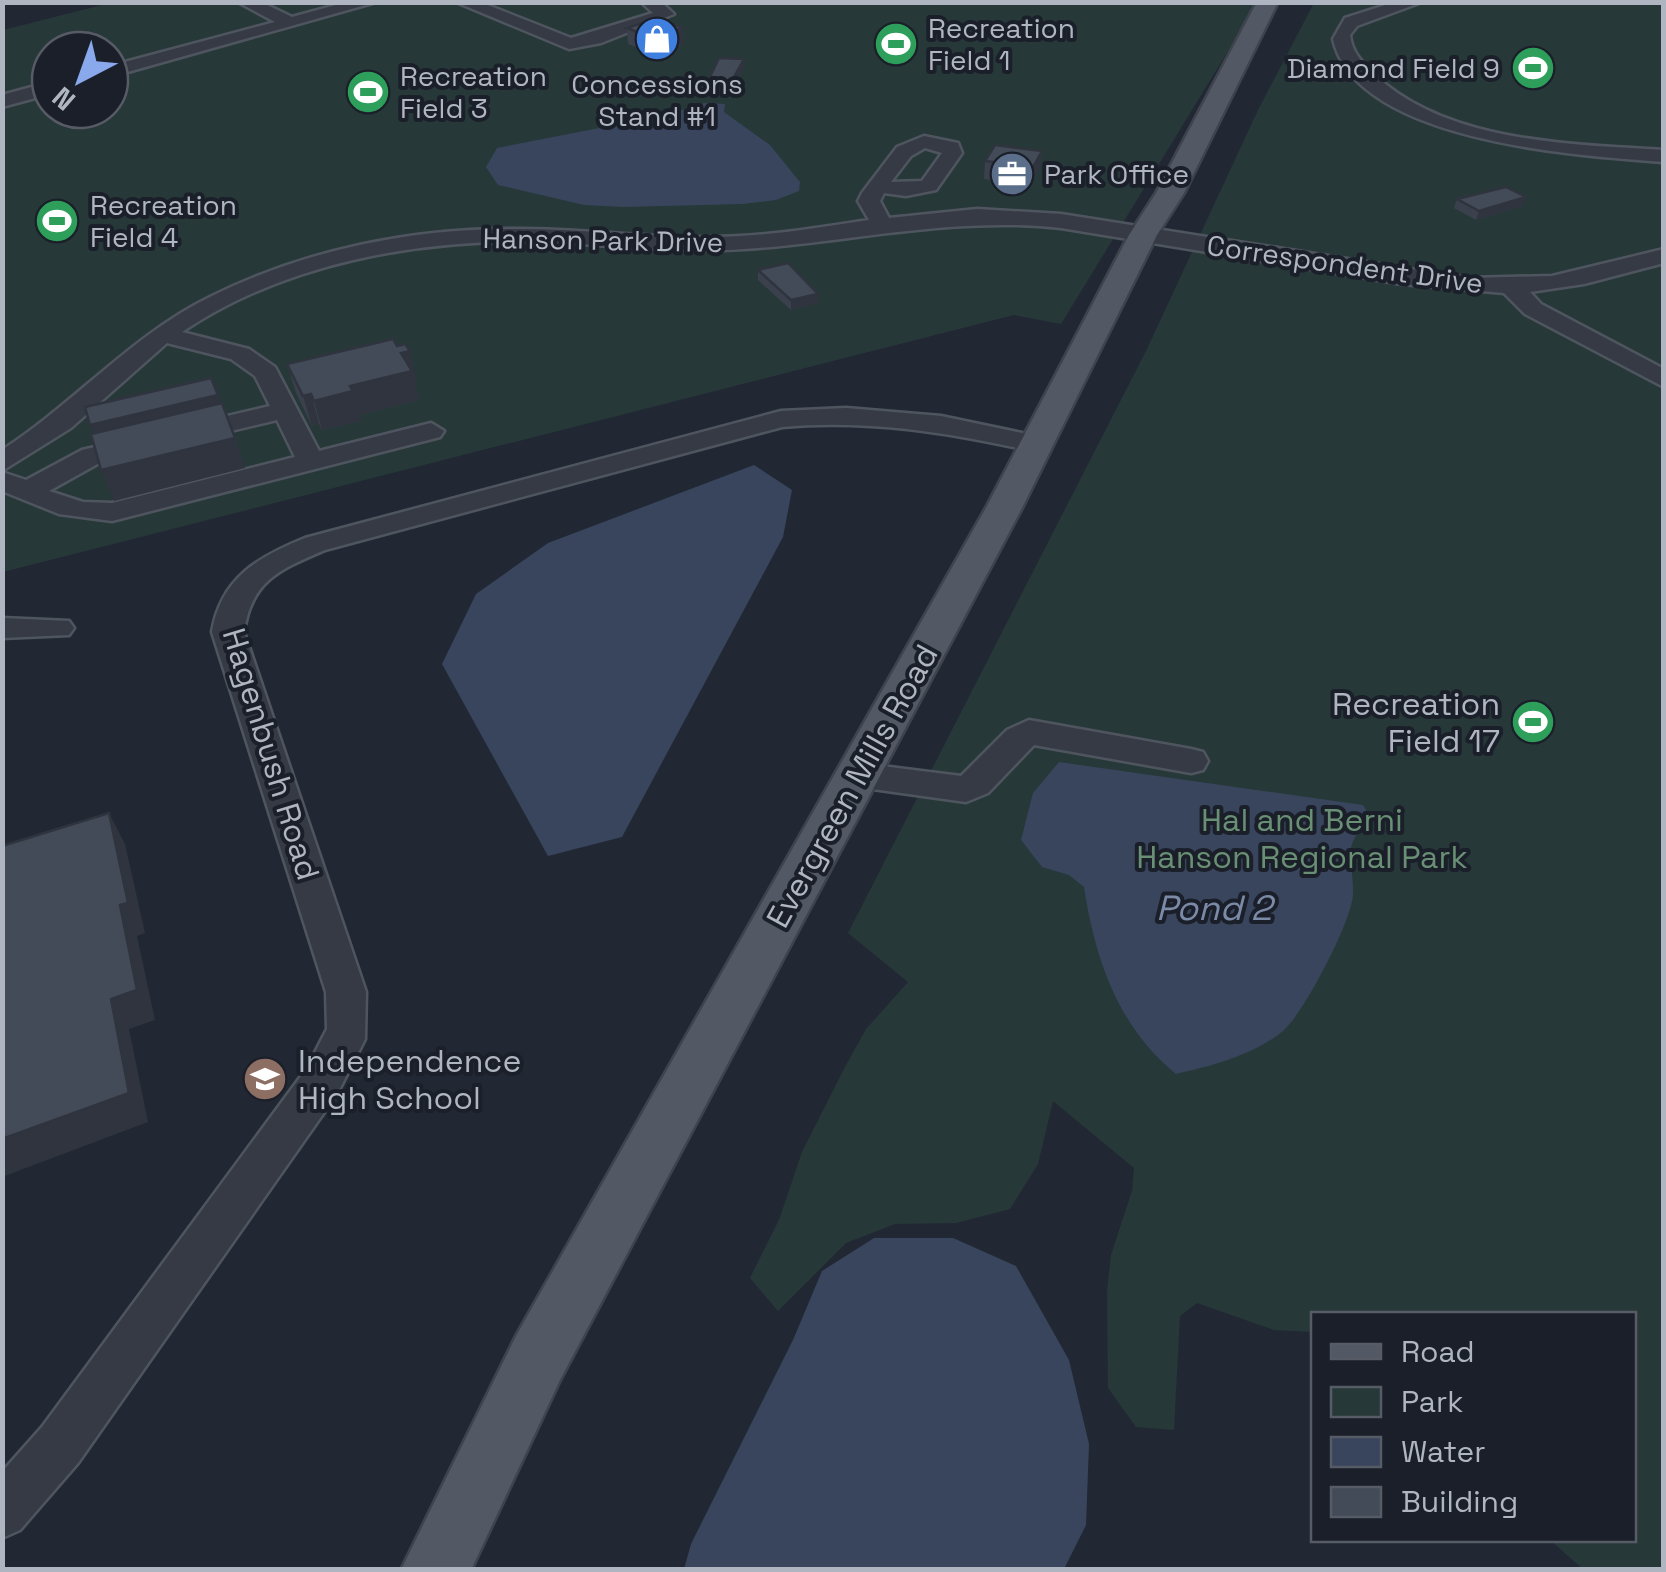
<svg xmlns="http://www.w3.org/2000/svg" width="1666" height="1572" viewBox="0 0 1666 1572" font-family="'Space Grotesk',sans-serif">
	<rect width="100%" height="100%" fill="#212834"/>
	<g fill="#273839" fill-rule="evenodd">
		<path d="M114 2 1254 3 1255 7 1061 324 1014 315 3 572V30ZM50 50H110V110H50Z"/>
		<polygon points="1314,3 1663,3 1663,1569 1583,1569 1550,1540 1634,1540 1634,1314 1314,1314 1313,1332 1274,1330 1197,1303 1180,1316 1174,1430 1136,1427 1108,1388 1107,1291 1111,1255 1132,1191 1134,1168 1053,1101 1038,1164 1010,1209 956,1223 895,1224 846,1243 778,1311 750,1278 779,1220 802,1152 845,1067 866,1029 908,982 848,933 1147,349 1258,110"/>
	</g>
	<g fill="#38455c">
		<polygon points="704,103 725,104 724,112 770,145 800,182 799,191 776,200 743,204 624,207 584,205 498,185 486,167 497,148 666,115"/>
		<polygon points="754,465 792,490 783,537 622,837 548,856 442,664 476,594 548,543"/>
		<path d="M1059 762 1363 805 1371 818C1339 849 1354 857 1353 895 1351 923 1304 1013 1283 1031 1254 1055 1212 1066 1176 1074 1118 1027 1095 959 1084 887L1069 875 1042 867 1021 840 1033 793Z"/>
		<polygon points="874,1238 953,1238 1016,1266 1069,1360 1089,1444 1086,1525 1065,1567 684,1569 691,1544 793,1340 822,1271"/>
	</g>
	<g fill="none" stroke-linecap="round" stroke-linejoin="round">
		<g stroke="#4f555f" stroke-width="5">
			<g id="minor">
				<polygon points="238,2 261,2 292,17 347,2 376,2 110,77 110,66 275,22"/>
				<polygon points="456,2 480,2 571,38 653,13 641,2 661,2 674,14 601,43 569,49"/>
				<path d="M1395 2H1422L1357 26 1350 35C1352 53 1362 62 1374 74 1446 143 1570 144 1664 150V162C1580 156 1356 142 1333 39L1345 18Z"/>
				<polygon points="50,82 50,94 2,107 2,95"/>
				<path d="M924 136 958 143 962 153 936 190 906 196 884 193 880 201 889 218 977 209 1061 214 1468 278 1552 276 1664 249V263L1584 284 1530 292 1541 304 1664 369V387L1525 314 1504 293 1402 284 1061 228C953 216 851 242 744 249 675 254 607 244 538 242 418 239 284 263 182 332L249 349 275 367 319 451 431 423 444 431 440 437 112 521 59 514 2 491V472L26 480 82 450 270 406 255 376 231 359 167 343 71 428 2 471V450C75 403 132 335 210 297 304 250 415 227 520 229 583 229 647 238 710 237 764 237 816 228 869 220L858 201 862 193 897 147ZM925 148 942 153 922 181 891 182 911 156ZM277 420 295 457 112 503 83 502 49 491 101 462Z"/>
				<path d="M846 408 941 416 1046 438 1049 444 1036 452C951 433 869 419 782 427L325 550C281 569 251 580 244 632L366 992 365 1039 337 1094 78 1463 20 1530 2 1538V1472L42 1427 307 1068 327 1029 326 992 212 632C221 578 258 557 305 538L781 411Z"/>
				<polygon points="2,618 69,621 74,628 69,635 2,638"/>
				<polygon points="1029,720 1191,749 1203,752 1208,761 1203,770 1191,773 1034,745 988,793 966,802 858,787 846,784 841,775 846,766 858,763 961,776 1007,730"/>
			</g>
		</g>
		<g stroke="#3e434e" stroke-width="5">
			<polygon id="major" points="1257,2 1278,2 1184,193 1157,235 1023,506 560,1380 471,1570 401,1570 516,1336 987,506 1129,235 1156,193"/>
		</g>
		<use href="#minor" fill="#353a45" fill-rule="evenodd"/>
		<use href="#major" fill="#525965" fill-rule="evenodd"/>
	</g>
	<g fill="#3a404c">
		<polygon points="627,28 683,28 684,44 653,54 628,44"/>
		<polygon points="744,59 744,67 730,92 708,91 707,83"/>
		<polygon points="1042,151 1040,168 1031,185 984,179 985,161"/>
		<polygon points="1457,199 1523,206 1476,220 1454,208"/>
		<polygon points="758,270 818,303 791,310 758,280"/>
		<polygon points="287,364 417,381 414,381 419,400 360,415 361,421 322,430 319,424 312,426 296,393"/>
	</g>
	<g fill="#2f343e">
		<polygon points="683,28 684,44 653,54 652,38"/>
		<polygon points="744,59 744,67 730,92 730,84"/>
		<polygon points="1042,151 1040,168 1031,185 1033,167"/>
		<polygon points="1526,197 1523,206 1476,220 1479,211"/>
		<polygon points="818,294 818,303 791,310 791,300"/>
		<polygon points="410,351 417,381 414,381 419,400 360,415 361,421 322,430 314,401 350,386 401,353"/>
		<polygon points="311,394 319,424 312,426 303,396"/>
		<polygon points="218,395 225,415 99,445 90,425"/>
		<polygon points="235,438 245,468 114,501 101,470"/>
		<polygon points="109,813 125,844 145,933 137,936 155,1020 129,1029 148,1122 2,1177 2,1139 111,999"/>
	</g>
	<g fill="#434b58" stroke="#2f343e" stroke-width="2.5">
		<polygon points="657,18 683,28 652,38 627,28"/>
		<polygon points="719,58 744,59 730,84 707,83"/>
		<polygon points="995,145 1042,151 1033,167 985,161"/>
		<polygon points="1506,187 1526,197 1479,211 1457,199"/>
		<polygon points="788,263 818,294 791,300 758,270"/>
		<polygon points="393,339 397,346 405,344 410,351 401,353 412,371 350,386 353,391 314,401 311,394 303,396 287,364"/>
		<polygon points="211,378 218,395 90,425 85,407"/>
		<polygon points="222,403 235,438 101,470 91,434"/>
		<polygon points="109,813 128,903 120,905 137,990 111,999 129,1093 2,1139 2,846"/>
	</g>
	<defs>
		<g id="shop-disc" transform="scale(2.25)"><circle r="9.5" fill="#3f7fe0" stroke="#1a1f29"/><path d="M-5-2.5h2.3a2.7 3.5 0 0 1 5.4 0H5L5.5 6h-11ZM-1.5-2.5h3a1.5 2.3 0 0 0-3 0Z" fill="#fff"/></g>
		<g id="stadium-disc" transform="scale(2.25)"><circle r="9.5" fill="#2e9e5b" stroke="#1a1f29"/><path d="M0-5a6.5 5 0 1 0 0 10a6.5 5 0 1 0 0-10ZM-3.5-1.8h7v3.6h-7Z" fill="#fff"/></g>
		<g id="office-disc" transform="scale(2.25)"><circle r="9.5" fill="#5c6f8a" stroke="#1a1f29"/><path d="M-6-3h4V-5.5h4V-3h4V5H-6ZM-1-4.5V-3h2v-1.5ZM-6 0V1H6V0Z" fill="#fff"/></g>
		<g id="school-disc" transform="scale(2.25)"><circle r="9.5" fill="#8d6e63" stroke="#1a1f29"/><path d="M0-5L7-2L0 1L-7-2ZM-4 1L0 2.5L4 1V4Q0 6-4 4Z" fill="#fff"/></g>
	</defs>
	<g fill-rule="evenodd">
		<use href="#shop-disc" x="657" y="39"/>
		<use href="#stadium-disc" x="896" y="44"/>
		<use href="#stadium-disc" x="1533" y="68"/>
		<use href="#stadium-disc" x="368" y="92"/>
		<use href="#office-disc" x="1012" y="174"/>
		<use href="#stadium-disc" x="57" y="221"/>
		<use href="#stadium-disc" x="1533" y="722"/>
		<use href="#school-disc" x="265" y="1079"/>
	</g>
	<g text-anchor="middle" stroke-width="8" stroke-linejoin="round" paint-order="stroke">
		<g font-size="28" fill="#afb5c1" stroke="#1a1f29" text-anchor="start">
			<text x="928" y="38">Recreation<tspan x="928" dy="32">Field 1</tspan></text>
			<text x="1500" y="78" text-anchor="end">Diamond Field 9</text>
			<text x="400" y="86">Recreation<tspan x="400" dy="32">Field 3</tspan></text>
			<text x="657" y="94" text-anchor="middle">Concessions<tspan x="657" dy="32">Stand #1</tspan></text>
			<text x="1044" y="184">Park Office</text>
			<text x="90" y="215">Recreation<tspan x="90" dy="32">Field 4</tspan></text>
		</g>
		<g font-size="28" fill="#afb5c1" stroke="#1a1f29">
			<text transform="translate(603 240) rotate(1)" y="10">Hanson Park Drive</text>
			<text transform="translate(1345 264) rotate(8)" y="10">Correspondent Drive</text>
		</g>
		<g font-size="32" fill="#afb5c1" stroke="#1a1f29" text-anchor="end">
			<text x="1500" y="715">Recreation<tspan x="1500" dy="37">Field 17</tspan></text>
			<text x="298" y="1072" text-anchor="start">Independence<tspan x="298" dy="37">High School</tspan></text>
		</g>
		<g font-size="32" fill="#afb5c1" stroke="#1a1f29">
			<text transform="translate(271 754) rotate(73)" y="11">Hagenbush Road</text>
			<text transform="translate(852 786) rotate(-61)" y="11">Evergreen Mills Road</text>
		</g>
		<g font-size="32" fill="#698f74" stroke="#1a1f29">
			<text x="1302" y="831">Hal and Berni<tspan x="1302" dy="37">Hanson Regional Park</tspan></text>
		</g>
		<g font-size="35" font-style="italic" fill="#7a8aa7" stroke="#1a1f29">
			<text x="1214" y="920">Pond 2</text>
		</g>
	</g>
	<rect width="1666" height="1572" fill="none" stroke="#afb5c1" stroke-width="10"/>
	<rect x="1311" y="1312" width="325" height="230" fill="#1a1f29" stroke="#565b66" stroke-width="2.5"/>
	<rect x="1331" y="1344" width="50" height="15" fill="#525965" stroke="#565b66" stroke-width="2.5"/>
	<text x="1401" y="1362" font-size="30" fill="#afb5c1">Road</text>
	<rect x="1331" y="1387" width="50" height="30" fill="#273839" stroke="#565b66" stroke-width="2.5"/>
	<text x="1401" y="1412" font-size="30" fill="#afb5c1">Park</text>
	<rect x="1331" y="1437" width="50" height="30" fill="#38455c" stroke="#565b66" stroke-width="2.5"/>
	<text x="1401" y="1462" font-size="30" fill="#afb5c1">Water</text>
	<rect x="1331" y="1487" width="50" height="30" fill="#434b58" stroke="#565b66" stroke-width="2.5"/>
	<text x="1401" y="1512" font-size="30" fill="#afb5c1">Building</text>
	<g transform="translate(80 80) rotate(221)"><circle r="48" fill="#1a1f29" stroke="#565b66" stroke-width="2.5"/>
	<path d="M0-8L18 38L0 25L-18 38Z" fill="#89a9ec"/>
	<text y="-15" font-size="28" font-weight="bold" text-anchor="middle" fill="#afb5c1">N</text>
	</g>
</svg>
